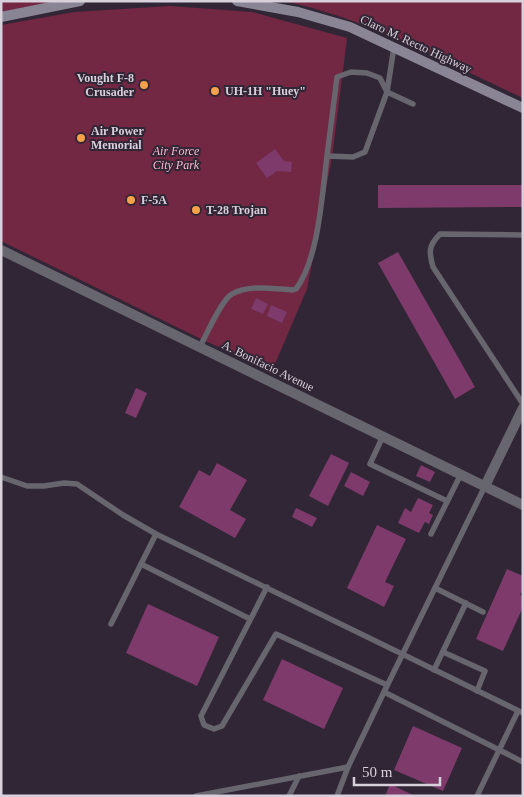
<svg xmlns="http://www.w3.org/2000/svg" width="524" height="797" viewBox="0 0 524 797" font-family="Georgia,serif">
	<rect width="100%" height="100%" fill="#312635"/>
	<g fill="#722743">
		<polygon points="1,1 57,1 1,12"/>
		<path d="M283 1H523V98C445 62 367 18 283 1Z"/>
		<polygon points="170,6 252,12 347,38 332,157 307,289 272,371 203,340 1,241 1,25 74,12"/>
	</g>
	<g fill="#7d3a6b">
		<polygon points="275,149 284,161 292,162 291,172 277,171 267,178 256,163"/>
		<polygon points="378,185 523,185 523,207 378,208"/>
		<polygon points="398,252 475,387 455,399 378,263"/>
		<polygon points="256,298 268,304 263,314 251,309"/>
		<polygon points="271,305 287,312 282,323 267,316"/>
		<polygon points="136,388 147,393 136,418 125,413"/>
		<polygon points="331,454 349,463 328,506 309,496"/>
		<polygon points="217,463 247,480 230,510 246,519 235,538 179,507 199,470 210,476"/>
		<polygon points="421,465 435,472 430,482 416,476"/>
		<polygon points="351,472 370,482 363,496 344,486"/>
		<polygon points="418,498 433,505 429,513 433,515 429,524 425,522 419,533 398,523 405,508 411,512"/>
		<polygon points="296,508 317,518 312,527 292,517"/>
		<polygon points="377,525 406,539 385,582 394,586 384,607 347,588"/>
		<polygon points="507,569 523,576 523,589 520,595 523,596 523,607 503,651 476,639"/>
		<polygon points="148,604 219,637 197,686 126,653"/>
		<polygon points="282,659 343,688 324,729 263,700"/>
		<polygon points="413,726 462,748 443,791 394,770"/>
		<polygon points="390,784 415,796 385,796"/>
	</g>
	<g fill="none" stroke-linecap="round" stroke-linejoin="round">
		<g stroke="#67656e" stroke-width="5.5">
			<polyline points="394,47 387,92 365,152 353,157 327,156 337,77 351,72 367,73 380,78 387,92 413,104"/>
			<path d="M523 235 440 234C428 246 429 252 433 267L523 404"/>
			<path d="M200 347C206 335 222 299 232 294 249 284 274 289 293 290L296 289C319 258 322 194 327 156"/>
			<polyline points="383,436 370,464 447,501"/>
			<polyline points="1,477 27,486 44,486 64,483 77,484 123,515 156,534 523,713"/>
			<polyline points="431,534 461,474"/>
			<polyline points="141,564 250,619"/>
			<polyline points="267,587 201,716 204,725 214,729 222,726 276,634 387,685"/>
			<polyline points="435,588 483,612"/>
			<polyline points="111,624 156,534"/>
			<polyline points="443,652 485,671 477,691"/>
			<polyline points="434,670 466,603"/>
			<polyline points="384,692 523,762"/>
			<polyline points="196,796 348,767"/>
			<polyline points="289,796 299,776"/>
			<polyline points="337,796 348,767 384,692 485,486"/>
			<polyline points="477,796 518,711"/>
		</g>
		<g stroke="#67656e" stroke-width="10">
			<polyline points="1,250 523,505"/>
			<polyline points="485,486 523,408"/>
		</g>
		<g stroke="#898594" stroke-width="10">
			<polyline points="237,1 298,12 350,27 523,108"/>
			<polyline points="1,17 80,1"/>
		</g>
	</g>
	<g fill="#f7a14a" stroke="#312635" stroke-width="2">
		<circle cx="144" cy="85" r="5"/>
		<circle cx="215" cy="91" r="5"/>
		<circle cx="81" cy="138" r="5"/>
		<circle cx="131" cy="200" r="5"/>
		<circle cx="196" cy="210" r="5"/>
	</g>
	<g text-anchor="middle" stroke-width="4" stroke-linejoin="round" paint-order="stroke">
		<g font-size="12" fill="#d8d1db" stroke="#312635">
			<text transform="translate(416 44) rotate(25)" y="4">Claro M. Recto Highway</text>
			<text transform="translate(268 366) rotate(26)" y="4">A. Bonifacio Avenue</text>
		</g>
		<g font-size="12" font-weight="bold" fill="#d8d1db" stroke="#312635" text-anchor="start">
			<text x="134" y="82" text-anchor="end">Vought F-8<tspan x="134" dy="14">Crusader</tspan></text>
			<text x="225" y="95">UH-1H "Huey"</text>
			<text x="91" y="135">Air Power<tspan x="91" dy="14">Memorial</tspan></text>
			<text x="141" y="204">F-5A</text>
			<text x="206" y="214">T-28 Trojan</text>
		</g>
		<g font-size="12" font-style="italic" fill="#fdb8cc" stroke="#312635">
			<text x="176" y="155">Air Force<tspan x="176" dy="14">City Park</tspan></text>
		</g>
	</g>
	<rect width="524" height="797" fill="none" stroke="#d8d1db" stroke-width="5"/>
	<path d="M354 777v8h86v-8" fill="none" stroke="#d8d1db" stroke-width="2.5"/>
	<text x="362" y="777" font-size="15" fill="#d8d1db" stroke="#312635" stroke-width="4" paint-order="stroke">50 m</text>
</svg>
